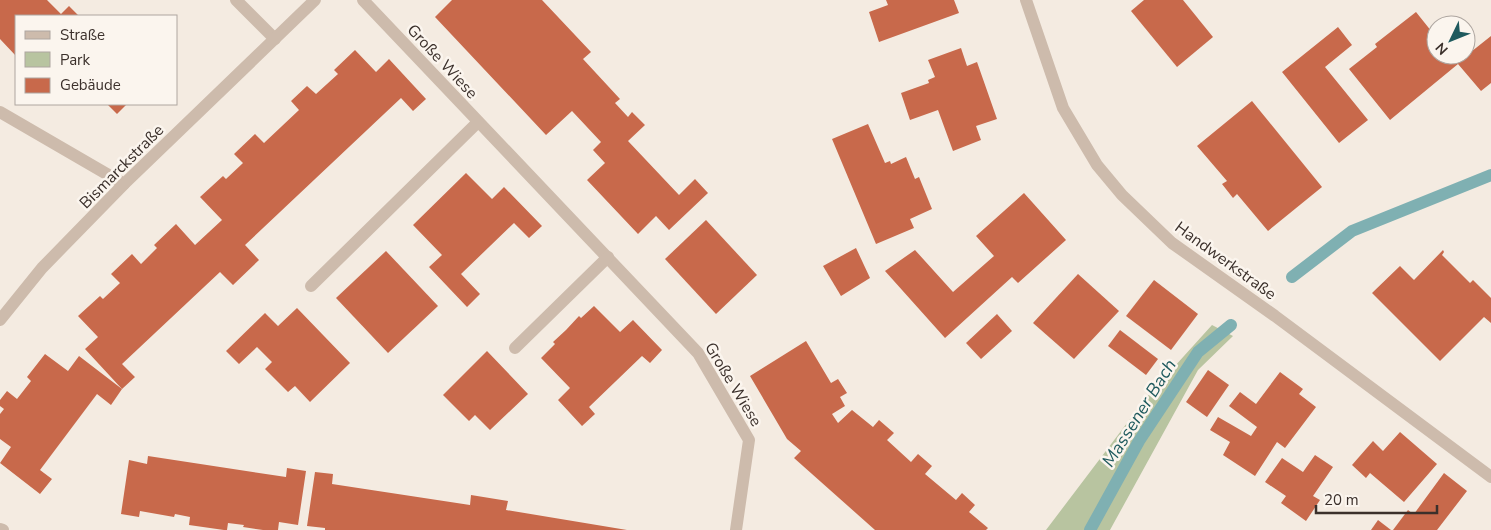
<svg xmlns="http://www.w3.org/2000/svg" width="1491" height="530" viewBox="0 0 1491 530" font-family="'Nunito Sans',sans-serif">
	<rect width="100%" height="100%" fill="#f4ebe1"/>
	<polygon fill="#b8c4a0" points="1212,325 1233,336 1198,370 1110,530 1046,530 1146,398"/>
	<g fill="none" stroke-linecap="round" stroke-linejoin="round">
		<g stroke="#7fb0b2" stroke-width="12">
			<polyline points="1292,277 1352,231 1491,175"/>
			<polyline points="1090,530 1139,441 1198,352 1231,325"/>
		</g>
	</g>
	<g fill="#c8694b">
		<polygon points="0,0 47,0 61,14 69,6 79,16 16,16 16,56 0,39"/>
		<polygon points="452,0 542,0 591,52 583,59 620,99 615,103 628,117 632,112 645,125 628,141 679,195 695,179 708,193 669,230 656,216 638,234 587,180 605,163 593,150 601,142 572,111 546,135 435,17"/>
		<polygon points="886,0 954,0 959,13 879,42 869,12 888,5"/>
		<polygon points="1144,0 1183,0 1213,37 1177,67 1131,11"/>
		<polygon points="1416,12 1436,37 1436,55 1451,55 1457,63 1491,36 1491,83 1481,91 1458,64 1390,120 1349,69 1377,47 1375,44"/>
		<polygon points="1338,27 1352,45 1325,67 1368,120 1339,143 1282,72"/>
		<polygon points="961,48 967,66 977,62 997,119 976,126 981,140 953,151 938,110 910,120 901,93 929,83 928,80 935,77 928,60"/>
		<polygon points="355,50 376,72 389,59 426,99 413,111 401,98 245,245 259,260 233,285 220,272 122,364 135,377 122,389 85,349 98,337 78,316 100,296 103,299 120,283 111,274 132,254 141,264 157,248 154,245 176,224 195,245 222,220 200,197 223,176 226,179 243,163 234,154 255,134 264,143 299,110 291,101 307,86 316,94 338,74 334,70"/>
		<polygon points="1252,101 1322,187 1268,231 1237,194 1233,198 1222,184 1227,181 1197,146"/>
		<polygon points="107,104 127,104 117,114"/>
		<polygon points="868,124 885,163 890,161 891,164 906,157 915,179 919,177 932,209 910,219 914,228 876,244 832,139"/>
		<polygon points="466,173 492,199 504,187 542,226 529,238 514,223 461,274 480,294 467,307 429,267 442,255 413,225"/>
		<polygon points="1024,193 1066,240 1018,283 1012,277 945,338 885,271 915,250 953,292 994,256 976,236"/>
		<polygon points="706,220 757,275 716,314 665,259"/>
		<polygon points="856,248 870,278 841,296 823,266"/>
		<polygon points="1443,250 1444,252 1442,255 1470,283 1473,280 1491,298 1491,323 1484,317 1440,361 1372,293 1400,266 1414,280"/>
		<polygon points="386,251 438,306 388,353 336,298"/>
		<polygon points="1078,274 1119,311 1074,359 1033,323"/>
		<polygon points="1154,280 1198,314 1171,350 1126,316"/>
		<polygon points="594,306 620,332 633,320 662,350 650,363 642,356 589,407 595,414 582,426 558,400 570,388 541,358 555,344 553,342 566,330 579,316 581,318"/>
		<polygon points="297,308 350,363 310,402 295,386 288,392 265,369 272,362 257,347 239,364 226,351 265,313 278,326"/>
		<polygon points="997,314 1012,331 981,359 966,343"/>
		<polygon points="1120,330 1158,359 1146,375 1108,346"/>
		<polygon points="806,341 831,383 838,379 847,393 840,397 845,406 832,414 838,423 852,410 873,427 879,420 894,433 887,440 911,462 918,454 932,466 925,474 956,500 962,493 975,505 969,512 988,528 986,530 875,530 794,458 801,451 787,439 750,376"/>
		<polygon points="487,351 528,394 490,430 475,415 469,421 443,395"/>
		<polygon points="45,354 68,371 79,356 122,389 111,405 97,394 40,470 52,479 40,494 0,463 11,447 0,439 0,414 4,409 0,406 0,400 7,391 17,399 31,381 27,377"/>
		<polygon points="1208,370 1229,385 1207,417 1186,402"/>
		<polygon points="1280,372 1303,389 1299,394 1316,407 1285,448 1277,442 1255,476 1223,455 1230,442 1210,430 1218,417 1251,436 1257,427 1229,406 1240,392 1256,404"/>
		<polygon points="1400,432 1437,464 1404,502 1370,473 1366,478 1352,465 1373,441 1383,451"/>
		<polygon points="1315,455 1333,467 1313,496 1320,500 1306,521 1281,503 1286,496 1265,482 1282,458 1303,472"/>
		<polygon points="148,456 286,477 287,468 306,471 298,525 279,522 278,530 263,530 243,527 244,525 228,523 227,530 224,530 189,525 190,517 175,514 174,517 140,511 139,517 121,514 129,460 147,464"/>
		<polygon points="315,472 333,474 332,484 470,505 471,495 508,501 506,510 627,530 325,530 325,528 307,526"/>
		<polygon points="1444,473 1467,491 1437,530 1393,530 1408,510 1413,514 1414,514"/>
		<polygon points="1378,520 1391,530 1371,530"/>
	</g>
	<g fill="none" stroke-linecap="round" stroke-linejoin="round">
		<polyline stroke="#cdbbac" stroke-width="12" points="236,0 275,39"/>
		<g stroke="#cdbbac" stroke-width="12">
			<polyline points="363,0 698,353 749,440 736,530"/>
			<polyline points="1026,0 1063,108 1097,165 1122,195 1172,243 1275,316 1491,477"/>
			<polyline points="0,112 124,184"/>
			<polyline points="311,286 478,122"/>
			<polyline points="0,320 42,268 124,184 315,0"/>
			<polyline points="515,348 608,257"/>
			<polyline points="0,529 3,530"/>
		</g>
	</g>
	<g text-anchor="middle" stroke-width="5" stroke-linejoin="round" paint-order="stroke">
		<g font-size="16" fill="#3b302b" stroke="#fbf5ee">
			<text transform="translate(443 61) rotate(47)" y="6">Große Wiese</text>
			<text transform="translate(121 166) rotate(-45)" y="6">Bismarckstraße</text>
			<text transform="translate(1226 260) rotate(36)" y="6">Handwerkstraße</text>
			<text transform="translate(734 384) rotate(59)" y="6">Große Wiese</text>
		</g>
		<g font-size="18" font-style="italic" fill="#1f5a5e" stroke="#fbf5ee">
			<text transform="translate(1139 413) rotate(-58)" y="6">Massener Bach</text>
		</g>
	</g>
	<rect x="15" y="15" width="162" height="90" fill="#fbf5ee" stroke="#aea6a0"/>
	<rect x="25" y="31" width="25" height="8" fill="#cdbbac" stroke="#aea6a0"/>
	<text x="60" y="40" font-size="15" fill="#3b302b">Straße</text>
	<rect x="25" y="52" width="25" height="15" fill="#b8c4a0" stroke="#aea6a0"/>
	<text x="60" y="65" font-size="15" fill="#3b302b">Park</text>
	<rect x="25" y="78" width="25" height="15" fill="#c8694b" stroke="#aea6a0"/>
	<text x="60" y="90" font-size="15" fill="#3b302b">Gebäude</text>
	<g transform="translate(1451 40) rotate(227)"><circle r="24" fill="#fbf5ee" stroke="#aea6a0"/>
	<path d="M0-4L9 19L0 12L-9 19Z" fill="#1f5a5e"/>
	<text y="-8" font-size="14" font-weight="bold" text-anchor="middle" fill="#3b302b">N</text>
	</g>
	<path d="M1316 505v8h121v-8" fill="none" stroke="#3b302b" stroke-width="2.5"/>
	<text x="1324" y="505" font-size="15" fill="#3b302b" stroke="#fbf5ee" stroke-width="4" paint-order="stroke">20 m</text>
</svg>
